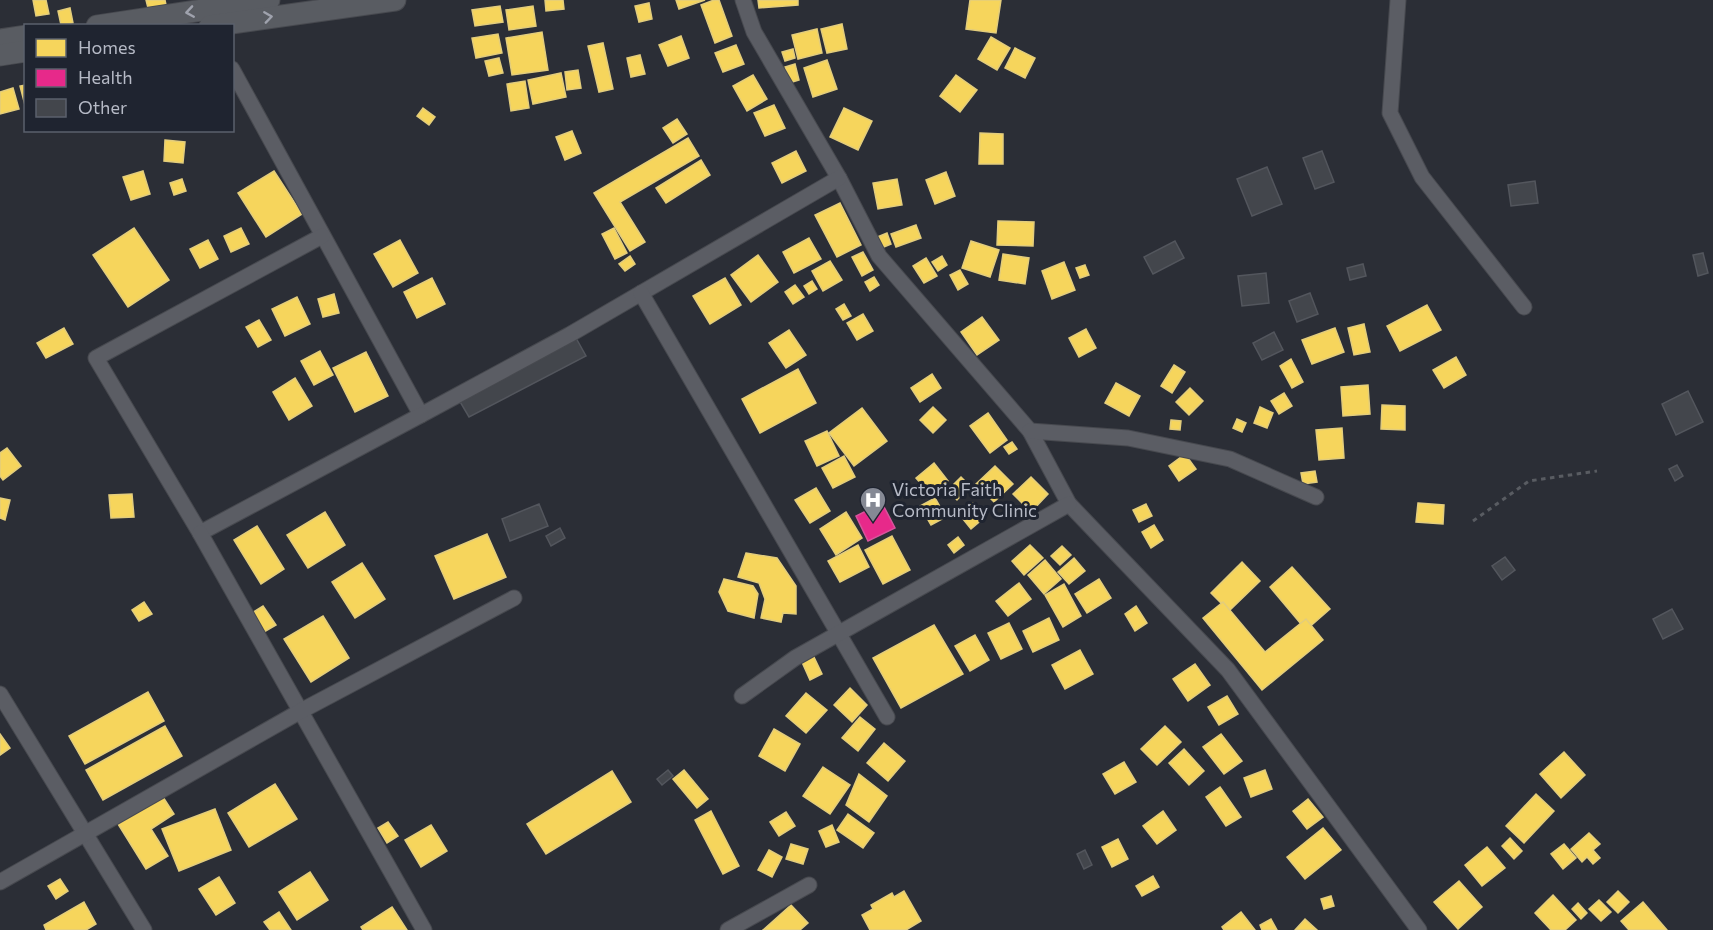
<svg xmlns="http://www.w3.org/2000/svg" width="1713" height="930" viewBox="0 0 1713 930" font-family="Commissioner,sans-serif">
	<rect width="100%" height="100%" fill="#2b2e36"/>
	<g fill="#f6d55c" stroke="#e3cd7c" stroke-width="1.5">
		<polygon points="33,0 46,0 49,14 36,16"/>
		<polygon points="146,0 165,0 166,5 148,8"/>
		<polygon points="545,0 563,0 564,9 546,11"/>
		<polygon points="676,0 705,0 679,9"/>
		<polygon points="714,0 719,0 732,36 715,43 701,5"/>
		<polygon points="758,0 798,0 798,5 759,8"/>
		<polygon points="970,0 1001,0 996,33 966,29"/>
		<polygon points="649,3 652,19 639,22 635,6"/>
		<polygon points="500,6 503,22 475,26 472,10"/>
		<polygon points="533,6 536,26 509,30 506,10"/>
		<polygon points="70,8 73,23 61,25 58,11"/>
		<polygon points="842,24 847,49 827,53 821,29"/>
		<polygon points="817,29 822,53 798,59 792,35"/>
		<polygon points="542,32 548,70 512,75 506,38"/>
		<polygon points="498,34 502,53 476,58 472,38"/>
		<polygon points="681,36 689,58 668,66 659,45"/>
		<polygon points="991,37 1010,48 997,70 978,59"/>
		<polygon points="603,43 613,89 599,92 588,46"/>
		<polygon points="736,45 744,64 723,72 715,53"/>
		<polygon points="1015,48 1035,58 1025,78 1005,68"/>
		<polygon points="793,49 795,58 785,61 782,52"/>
		<polygon points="640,55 645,74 631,77 627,58"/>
		<polygon points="499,58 503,73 489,76 485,61"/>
		<polygon points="827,60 837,89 813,97 804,68"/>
		<polygon points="795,64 799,80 789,83 785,67"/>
		<polygon points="578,70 581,88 567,90 565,72"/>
		<polygon points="561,73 566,97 533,104 528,80"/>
		<polygon points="753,75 767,99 747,111 733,86"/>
		<polygon points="956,75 977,90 960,112 940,96"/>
		<polygon points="525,81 529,108 511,111 507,84"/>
		<polygon points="26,85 26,109 20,86"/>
		<polygon points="13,88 19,109 0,114 0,92"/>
		<polygon points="774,105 785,128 765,136 754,113"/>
		<polygon points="423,108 435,117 429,125 417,116"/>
		<polygon points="844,108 872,121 858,150 830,137"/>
		<polygon points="677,119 687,134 673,143 663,128"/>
		<polygon points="572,131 581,153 565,160 556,137"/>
		<polygon points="980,133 1003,134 1003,164 979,164"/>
		<polygon points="688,138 699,156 620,202 645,242 630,251 594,193"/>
		<polygon points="165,140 185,142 183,163 164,161"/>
		<polygon points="796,151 806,171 782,183 772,163"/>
		<polygon points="701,160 710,175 666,203 656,188"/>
		<polygon points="143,171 150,194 131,200 123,177"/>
		<polygon points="274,171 302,214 266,237 238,193"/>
		<polygon points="946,172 955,196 935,204 926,180"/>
		<polygon points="182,179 186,191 174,195 170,183"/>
		<polygon points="897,179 902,205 878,209 873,183"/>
		<polygon points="840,203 861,245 837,257 815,215"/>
		<polygon points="998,221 1034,222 1033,246 997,245"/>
		<polygon points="916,225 921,238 896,247 891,234"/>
		<polygon points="134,228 169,280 128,307 93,255"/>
		<polygon points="241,228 249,244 231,252 224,236"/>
		<polygon points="614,228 627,253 615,259 602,234"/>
		<polygon points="887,233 891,244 879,249 875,238"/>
		<polygon points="809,238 821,259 794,273 783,252"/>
		<polygon points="208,240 218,259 200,268 190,249"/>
		<polygon points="400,240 418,273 393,287 374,254"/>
		<polygon points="971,241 999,250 990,277 962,268"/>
		<polygon points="863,252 873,270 862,276 852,257"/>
		<polygon points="1003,254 1029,258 1025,284 999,280"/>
		<polygon points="758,255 778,282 751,302 731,275"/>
		<polygon points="630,256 635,264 625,271 619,264"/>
		<polygon points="942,256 947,265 938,271 932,262"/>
		<polygon points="926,258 937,276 924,283 913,266"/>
		<polygon points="830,261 842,280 823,291 812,271"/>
		<polygon points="1064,262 1075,290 1052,299 1042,271"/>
		<polygon points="1085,265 1089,275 1080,278 1076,268"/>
		<polygon points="960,270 968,284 958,290 950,275"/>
		<polygon points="874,277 879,285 870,291 865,282"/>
		<polygon points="432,278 445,304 417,318 404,292"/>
		<polygon points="725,278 741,305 710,324 693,296"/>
		<polygon points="812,281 817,289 809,294 804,286"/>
		<polygon points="795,285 804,297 793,304 785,292"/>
		<polygon points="334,294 339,313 323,317 318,299"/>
		<polygon points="297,297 310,324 285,336 272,309"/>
		<polygon points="844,304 851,316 843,320 836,309"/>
		<polygon points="1427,305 1441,330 1400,351 1387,326"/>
		<polygon points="863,314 873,331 857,340 847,323"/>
		<polygon points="982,317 999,340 977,355 961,332"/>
		<polygon points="259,320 271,340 258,347 246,327"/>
		<polygon points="1364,324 1370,352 1354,355 1348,328"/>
		<polygon points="64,328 73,344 46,358 37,343"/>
		<polygon points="1335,328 1344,352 1312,364 1302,340"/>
		<polygon points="1086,329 1096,348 1079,357 1069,338"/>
		<polygon points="789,330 806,355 786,368 769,343"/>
		<polygon points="320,351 333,375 314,385 301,361"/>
		<polygon points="366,352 388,396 355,412 333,368"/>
		<polygon points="1456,357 1466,375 1444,388 1433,370"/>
		<polygon points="1291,359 1303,382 1292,388 1280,366"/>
		<polygon points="1174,365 1185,372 1172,393 1161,386"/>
		<polygon points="798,369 816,403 760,433 742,399"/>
		<polygon points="932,374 941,388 920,402 911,388"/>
		<polygon points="295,378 312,406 289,420 273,392"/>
		<polygon points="1116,383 1140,396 1129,416 1105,403"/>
		<polygon points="1368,385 1370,414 1343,416 1341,387"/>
		<polygon points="1190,388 1203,401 1189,415 1176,402"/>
		<polygon points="1284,393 1292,406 1279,414 1271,401"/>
		<polygon points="1382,405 1405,406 1405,430 1381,429"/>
		<polygon points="933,407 946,420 933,433 920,420"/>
		<polygon points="1260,407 1273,413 1267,428 1254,423"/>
		<polygon points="862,408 887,441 854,466 829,433"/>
		<polygon points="988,413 1007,440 990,453 970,426"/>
		<polygon points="1237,419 1246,423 1242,432 1233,428"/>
		<polygon points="1171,420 1181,421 1180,430 1170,429"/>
		<polygon points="1342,428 1344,458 1319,460 1316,430"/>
		<polygon points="827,431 839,456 817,466 805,441"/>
		<polygon points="1012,442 1017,449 1009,454 1004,447"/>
		<polygon points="7,448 21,466 3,480 0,476 0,453"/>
		<polygon points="1185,454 1196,469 1179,481 1169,466"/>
		<polygon points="844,456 855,477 833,488 822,468"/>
		<polygon points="934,463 948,481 931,495 916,478"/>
		<polygon points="995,466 1013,484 994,502 976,484"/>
		<polygon points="1315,471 1317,482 1303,484 1301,473"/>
		<polygon points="961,477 970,486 957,500 948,490"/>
		<polygon points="1031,477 1048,494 1031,512 1013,494"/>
		<polygon points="816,488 830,511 810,523 795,500"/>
		<polygon points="132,494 134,517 111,518 109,495"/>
		<polygon points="0,498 10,500 5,520 0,518"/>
		<polygon points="935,498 946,517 931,525 920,506"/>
		<polygon points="973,503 984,518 971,529 959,514"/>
		<polygon points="1418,503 1444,505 1443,524 1416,522"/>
		<polygon points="1146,504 1152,516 1139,522 1133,510"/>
		<polygon points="325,512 345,545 308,568 287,535"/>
		<polygon points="846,512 862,538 836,555 820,529"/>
		<polygon points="1154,525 1163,540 1151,548 1142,532"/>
		<polygon points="257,526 284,569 261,584 234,540"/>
		<polygon points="487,534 506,577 454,599 435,556"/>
		<polygon points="892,536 910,570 883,584 865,550"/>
		<polygon points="958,537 964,545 954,553 948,545"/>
		<polygon points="858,545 869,567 840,582 828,561"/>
		<polygon points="1030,545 1043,558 1024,575 1012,561"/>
		<polygon points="1062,546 1071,555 1060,565 1051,556"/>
		<polygon points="746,553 777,558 796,586 796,614 783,613 781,622 761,618 765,599 759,583 738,577"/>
		<polygon points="1074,558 1085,571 1069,584 1058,572"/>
		<polygon points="1045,560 1061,579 1044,594 1028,575"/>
		<polygon points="1242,562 1260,581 1229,611 1211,593"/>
		<polygon points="362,563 385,599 355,618 332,582"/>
		<polygon points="1292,567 1330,609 1306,630 1270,587"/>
		<polygon points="724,579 753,586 758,594 754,618 728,611 719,592"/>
		<polygon points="1099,579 1111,598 1087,613 1075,594"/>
		<polygon points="1019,583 1031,599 1008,616 996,601"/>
		<polygon points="1064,584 1081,616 1063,627 1045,595"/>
		<polygon points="144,602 152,614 139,621 132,610"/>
		<polygon points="1223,602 1265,652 1306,619 1323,640 1262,690 1203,618"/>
		<polygon points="263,606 276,625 264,632 252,613"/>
		<polygon points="1136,606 1147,623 1135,631 1125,614"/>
		<polygon points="323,616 349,658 311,682 284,639"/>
		<polygon points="1049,618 1059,640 1033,652 1023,631"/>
		<polygon points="1009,623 1022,649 1001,659 988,633"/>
		<polygon points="934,625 963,674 901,708 873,658"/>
		<polygon points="975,635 989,660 970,671 955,646"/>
		<polygon points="1080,650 1093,674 1065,689 1052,665"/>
		<polygon points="813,655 822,674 810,680 801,660"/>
		<polygon points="1195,664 1210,685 1188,701 1173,679"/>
		<polygon points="850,688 867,705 852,722 834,705"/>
		<polygon points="148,692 164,721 85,764 69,736"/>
		<polygon points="806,693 827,710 806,733 786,716"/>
		<polygon points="1227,696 1238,714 1219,725 1208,707"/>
		<polygon points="860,717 875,729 858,751 842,738"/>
		<polygon points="165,726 182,756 103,800 86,770"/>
		<polygon points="1165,726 1181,742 1157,765 1141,749"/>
		<polygon points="774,729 800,744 785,771 759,756"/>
		<polygon points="0,734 10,748 0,755"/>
		<polygon points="1221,734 1242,761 1224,774 1203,747"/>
		<polygon points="884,743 905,761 888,781 867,763"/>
		<polygon points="1184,749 1204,771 1189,785 1169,763"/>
		<polygon points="1564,752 1585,775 1561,798 1540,774"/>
		<polygon points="1124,762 1136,782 1115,794 1103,774"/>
		<polygon points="823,767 850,785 830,814 803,796"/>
		<polygon points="684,770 708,799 697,808 673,779"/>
		<polygon points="1265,770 1272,789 1251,797 1244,778"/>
		<polygon points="612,771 631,802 546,854 527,824"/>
		<polygon points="859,774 887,796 869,822 846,805"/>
		<polygon points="275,784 297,819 249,847 228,813"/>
		<polygon points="1220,787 1241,817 1226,826 1206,797"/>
		<polygon points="1536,794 1554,811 1524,843 1506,826"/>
		<polygon points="163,797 174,814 151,829 168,856 146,869 118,824"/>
		<polygon points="1308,799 1323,817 1307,829 1293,811"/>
		<polygon points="215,809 231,850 179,871 162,829"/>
		<polygon points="711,811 739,866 723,874 695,820"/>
		<polygon points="1163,811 1176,830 1157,844 1143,826"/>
		<polygon points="786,812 795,826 779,836 770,822"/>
		<polygon points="848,814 874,833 863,848 837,830"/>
		<polygon points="388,822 398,836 387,843 378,828"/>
		<polygon points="431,825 447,851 421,867 405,840"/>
		<polygon points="832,825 839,842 826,847 819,831"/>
		<polygon points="1323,828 1341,850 1305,879 1287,857"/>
		<polygon points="1589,833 1600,844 1593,850 1600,858 1593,864 1587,857 1582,862 1571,849"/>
		<polygon points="1510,838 1522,851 1514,859 1502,846"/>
		<polygon points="1118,839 1128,859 1112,867 1102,847"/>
		<polygon points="791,844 808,849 803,864 786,859"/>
		<polygon points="1564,844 1576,858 1563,869 1551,854"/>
		<polygon points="1487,847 1505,868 1482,886 1465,865"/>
		<polygon points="769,850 782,857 772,877 758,870"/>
		<polygon points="310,872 328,900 297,920 279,892"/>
		<polygon points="1153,876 1159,887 1142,896 1136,886"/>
		<polygon points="219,877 235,903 216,915 199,889"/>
		<polygon points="60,879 68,891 56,899 48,886"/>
		<polygon points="1459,881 1482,907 1458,929 1434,902"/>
		<polygon points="904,891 921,921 906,930 870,930 862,915 873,909 871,905 892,893 894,897"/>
		<polygon points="1618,891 1629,902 1618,913 1607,902"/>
		<polygon points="1553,895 1576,920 1565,930 1551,930 1535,913"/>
		<polygon points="1331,896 1334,906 1324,909 1321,899"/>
		<polygon points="1599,900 1611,912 1601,921 1589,909"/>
		<polygon points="84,902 96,924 86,930 46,930 44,925"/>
		<polygon points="1643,902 1667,930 1629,930 1621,921"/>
		<polygon points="1578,903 1587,913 1581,919 1572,909"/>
		<polygon points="791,905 808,923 800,930 763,930"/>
		<polygon points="392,907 407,930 363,930 361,927"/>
		<polygon points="279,912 291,930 270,930 264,922"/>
		<polygon points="1241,912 1255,930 1224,930 1222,927"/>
		<polygon points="1271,919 1277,930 1262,930 1260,925"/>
		<polygon points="1305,919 1317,930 1295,930"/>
	</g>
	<polygon fill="#e7298a" stroke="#d8549c" stroke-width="1.5" points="882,503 895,528 868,541 856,516"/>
	<g fill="#43464c" stroke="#53565d" stroke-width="1.5">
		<polygon points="1322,151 1334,182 1315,189 1303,158"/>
		<polygon points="1267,167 1282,204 1252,216 1237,179"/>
		<polygon points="1535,181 1538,203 1511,206 1508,185"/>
		<polygon points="1175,241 1184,258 1153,274 1144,257"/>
		<polygon points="1703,253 1708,273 1698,276 1693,255"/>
		<polygon points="1363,264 1366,276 1350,280 1347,268"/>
		<polygon points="1266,273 1269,303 1242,306 1238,276"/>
		<polygon points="1310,293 1318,314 1297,322 1289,301"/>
		<polygon points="1274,332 1283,350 1262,360 1253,343"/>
		<polygon points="576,338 586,356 469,417 459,400"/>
		<polygon points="1688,391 1703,422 1676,435 1662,404"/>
		<polygon points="1677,465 1683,476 1675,481 1669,469"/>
		<polygon points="539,504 548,526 510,541 502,519"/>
		<polygon points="560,528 565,538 551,546 546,536"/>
		<polygon points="1505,557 1515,570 1502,580 1492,566"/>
		<polygon points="1672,609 1683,629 1663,639 1653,619"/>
		<polygon points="668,770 673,776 662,785 657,779"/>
		<polygon points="1085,850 1092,865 1084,869 1077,854"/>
	</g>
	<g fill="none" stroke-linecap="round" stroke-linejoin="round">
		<g stroke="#47494f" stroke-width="17">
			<g id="street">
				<polyline points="743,0 754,32 839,178 879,256 1030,431 1069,504 1228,670 1419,930"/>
				<polyline points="1398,0 1390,113 1422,177 1524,307"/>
				<polyline points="232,69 421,415 569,335 839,178"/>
				<polyline points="322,236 96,358 200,533 421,415"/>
				<polyline points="641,293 887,717"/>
				<polyline points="1030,431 1128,438 1230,459 1316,497"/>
				<polyline points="200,533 424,930"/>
				<polyline points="0,694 144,930"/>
				<polyline points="742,696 795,658 1069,504"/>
				<polyline points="0,882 299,712 514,598"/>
				<polyline points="728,930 809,885"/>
			</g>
		</g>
		<g stroke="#47494f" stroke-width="23">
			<g id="secondary">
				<polyline points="97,26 269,0"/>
				<polyline points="210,26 395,0"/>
				<polyline points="0,40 26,36"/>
				<polyline points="0,55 26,51"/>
			</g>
		</g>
		<polyline stroke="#595c62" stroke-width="3" stroke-dasharray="4.5 4.5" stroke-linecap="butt" points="1473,521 1529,481 1597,471"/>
		<use href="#street" stroke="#5b5d64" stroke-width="15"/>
		<use href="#secondary" stroke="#595c62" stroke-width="21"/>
	</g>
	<defs><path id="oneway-chevron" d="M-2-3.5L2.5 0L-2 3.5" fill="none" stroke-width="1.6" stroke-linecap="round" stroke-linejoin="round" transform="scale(1.5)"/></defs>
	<g stroke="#9fa2ad">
		<use href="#oneway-chevron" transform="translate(190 12) rotate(171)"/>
		<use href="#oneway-chevron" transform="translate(268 17) rotate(-8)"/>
	</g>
	<defs>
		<g id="hospital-pin" transform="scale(1.35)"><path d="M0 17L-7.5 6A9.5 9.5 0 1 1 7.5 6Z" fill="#858994" stroke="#1f2430"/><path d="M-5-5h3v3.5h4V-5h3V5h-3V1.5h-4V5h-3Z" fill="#fff"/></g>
	</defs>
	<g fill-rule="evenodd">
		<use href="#hospital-pin" x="873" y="500"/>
	</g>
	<g text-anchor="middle" stroke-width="6" stroke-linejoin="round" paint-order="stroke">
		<g font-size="18" fill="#b6bac6" stroke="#1f2430" text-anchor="start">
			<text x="892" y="496">Victoria Faith<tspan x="892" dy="21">Community Clinic</tspan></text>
		</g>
	</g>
	<rect x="24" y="24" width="210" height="108" fill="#1f2430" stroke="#5b606c" stroke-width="1.5"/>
	<rect x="36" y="39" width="30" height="18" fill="#f6d55c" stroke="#5b606c" stroke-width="1.5"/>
	<text x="78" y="54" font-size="18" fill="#b6bac6">Homes</text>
	<rect x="36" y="69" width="30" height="18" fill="#e7298a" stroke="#5b606c" stroke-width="1.5"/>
	<text x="78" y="84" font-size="18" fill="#b6bac6">Health</text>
	<rect x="36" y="99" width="30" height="18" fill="#43464c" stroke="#5b606c" stroke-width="1.5"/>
	<text x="78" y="114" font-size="18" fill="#b6bac6">Other</text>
</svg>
